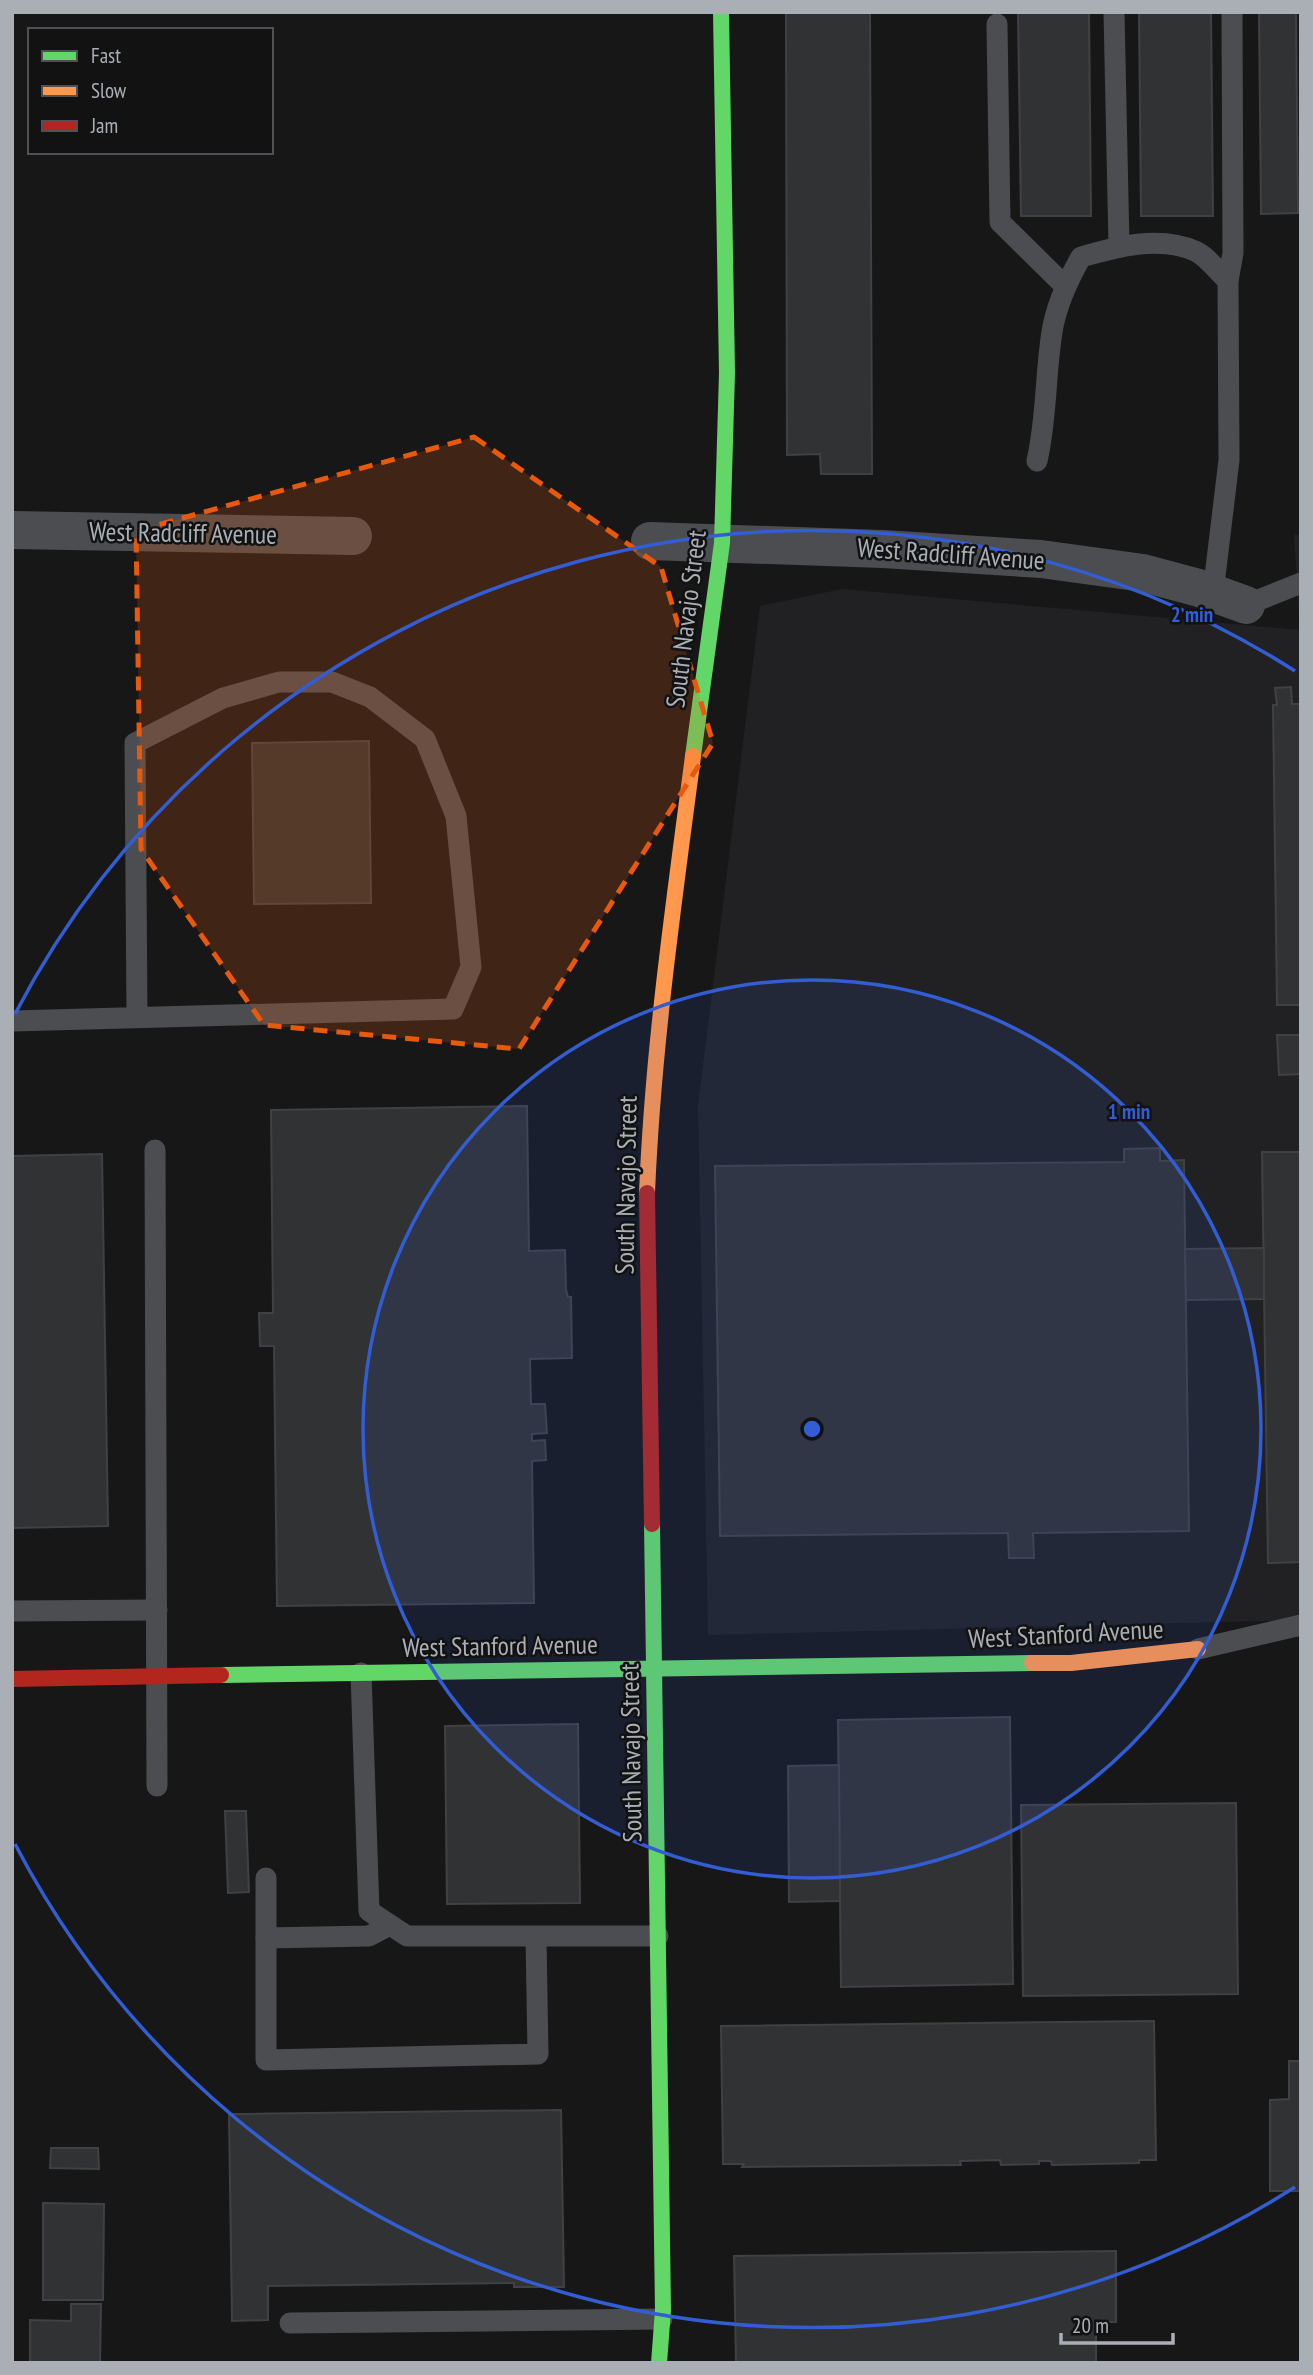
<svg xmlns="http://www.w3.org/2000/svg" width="1313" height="2375" viewBox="0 0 1313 2375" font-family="'PT Sans Narrow',sans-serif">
	<rect width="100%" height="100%" fill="#171718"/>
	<polygon fill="#212123" points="1294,535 1301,535 1301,1620 708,1635 698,1105 760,606 842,589 1300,630"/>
	<g fill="#313233" stroke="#404144" stroke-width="2">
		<polygon points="786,12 870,12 872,474 821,474 820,454 787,455"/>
		<polygon points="1018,12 1089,12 1091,216 1021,216"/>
		<polygon points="1139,12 1211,12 1213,216 1141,216"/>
		<polygon points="1259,12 1296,12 1298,213 1261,214"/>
		<polygon points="1291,687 1292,704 1301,704 1301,1005 1277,1005 1273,705 1277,705 1275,688"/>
		<polygon points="369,741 371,903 254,904 252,743"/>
		<polygon points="1277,1035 1301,1035 1301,1074 1279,1075"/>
		<polygon points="527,1106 529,1251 565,1250 566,1290 568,1297 571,1297 572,1358 530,1359 531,1404 545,1404 547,1433 532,1434 532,1441 545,1440 546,1460 532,1461 534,1603 277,1606 274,1346 260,1346 259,1313 273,1313 271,1110"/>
		<polygon points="1160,1148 1160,1161 1184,1160 1189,1531 1033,1533 1034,1558 1009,1558 1008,1533 720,1536 715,1166 1124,1162 1124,1149"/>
		<polygon points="1262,1152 1301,1152 1301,1562 1268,1563"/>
		<polygon points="102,1154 108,1526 12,1528 12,1156"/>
		<polygon points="1264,1248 1264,1299 1186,1300 1185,1249"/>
		<polygon points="1010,1717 1013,1984 841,1987 838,1720"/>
		<polygon points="578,1724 580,1903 447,1904 445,1726"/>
		<polygon points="839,1765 840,1901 789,1902 788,1766"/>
		<polygon points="1236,1803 1238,1994 1023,1996 1021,1805"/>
		<polygon points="225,1811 246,1811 249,1892 228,1893"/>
		<polygon points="1154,2021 1156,2160 1139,2160 1139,2163 1052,2165 1051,2161 1039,2161 1039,2164 1001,2165 1000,2160 960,2161 961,2165 742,2167 744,2164 723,2164 721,2026"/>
		<polygon points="1289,2061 1301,2061 1301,2191 1270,2191 1270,2100 1289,2099"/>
		<polygon points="561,2110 564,2287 514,2287 514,2283 268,2286 268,2320 232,2321 229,2114"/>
		<polygon points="51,2148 98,2148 99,2169 50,2168"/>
		<polygon points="43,2203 104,2204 103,2300 43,2300"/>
		<polygon points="1116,2251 1116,2322 1096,2322 1096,2363 736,2363 734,2256"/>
		<polygon points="71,2304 101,2304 100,2363 30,2363 30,2320 71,2321"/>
	</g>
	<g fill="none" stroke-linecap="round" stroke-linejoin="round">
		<g stroke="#4c4d50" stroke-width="21">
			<polyline points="1114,12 1119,246"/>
			<polyline points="997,24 1000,222 1065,286"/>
			<polyline points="1228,281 1233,253 1232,12"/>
			<path d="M1037 461C1047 417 1045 376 1052 332 1056 305 1068 280 1081 257 1116 247 1159 235 1195 251 1207 256 1218 272 1228 281L1229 460 1213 593"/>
			<polyline points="1246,605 1301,583"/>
			<polyline points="12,1020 13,1021 453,1009 471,967 456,816 425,739 370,697 332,682 279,682 223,698 135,743 137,1017"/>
			<polyline points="155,1150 157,1786"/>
			<polyline points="12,1611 157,1610"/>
			<polyline points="1198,1649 1301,1625"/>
			<polyline points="361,1673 369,1911 407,1936 658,1936"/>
			<polyline points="266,1878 266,2060 538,2054 536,1937"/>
			<polyline points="266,1938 369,1936 390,1925"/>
			<polyline points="290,2323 662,2319"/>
		</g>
		<g stroke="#4c4d50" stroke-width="38">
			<polyline points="12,530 353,536"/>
			<polyline points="650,541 883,549 1041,559 1143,573 1199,588 1246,605"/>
		</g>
		<g stroke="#63d668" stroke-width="16">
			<polyline points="693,756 722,543 727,373 721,12"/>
			<polyline points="652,1524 663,2310 659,2363"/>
			<polyline points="221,1675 1032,1663"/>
		</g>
		<g stroke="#ff974d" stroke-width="16">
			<path d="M647 1193C653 1046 674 902 693 756"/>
			<polyline points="1032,1663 1071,1663 1198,1649"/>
		</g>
		<g stroke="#b3261e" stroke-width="16">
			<polyline points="647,1193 652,1524"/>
			<polyline points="12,1679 221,1675"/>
		</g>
	</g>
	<path fill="#e8590c" fill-opacity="0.2" stroke="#e8590c" stroke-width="5" stroke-dasharray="14 9" stroke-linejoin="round" d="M474 437 661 567 713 743 519 1049 264 1025 141 849 136 531Z"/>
	<circle cx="812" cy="1429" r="449" fill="#325dd3" fill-opacity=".12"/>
	<g fill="none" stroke="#325dd3" stroke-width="3.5">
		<circle cx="812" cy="1429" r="449"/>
		<path d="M1295 2187A899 899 0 0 1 15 1844M15 1014A899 899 0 0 1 1295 671"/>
	</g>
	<g text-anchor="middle" stroke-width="5" stroke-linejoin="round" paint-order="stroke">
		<g font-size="26" fill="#aaafb6" stroke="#121213">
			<text transform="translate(183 533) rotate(1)" y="9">West Radcliff Avenue</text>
			<text transform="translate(951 554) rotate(4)" y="9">West Radcliff Avenue</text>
			<text transform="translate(686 619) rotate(-83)" y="9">South Navajo Street</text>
			<text transform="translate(626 1185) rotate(-89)" y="9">South Navajo Street</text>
			<text transform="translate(1066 1634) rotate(-3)" y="9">West Stanford Avenue</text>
			<text transform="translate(500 1646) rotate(-1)" y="9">West Stanford Avenue</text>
			<text transform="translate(631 1753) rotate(-91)" y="9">South Navajo Street</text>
		</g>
	</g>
	<circle cx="812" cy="1429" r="10" fill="#325dd3" stroke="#121213" stroke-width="3.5"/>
	<g font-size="21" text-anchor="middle" font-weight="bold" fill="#325dd3" stroke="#121213" stroke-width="5" stroke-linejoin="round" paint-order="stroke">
		<text x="1192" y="622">2 min</text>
		<text x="1129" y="1119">1 min</text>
	</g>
	<rect width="1313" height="2375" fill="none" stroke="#aaafb6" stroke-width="28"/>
	<rect x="28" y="28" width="245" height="126" fill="#121213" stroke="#4f5154" stroke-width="2"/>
	<rect x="42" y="51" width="35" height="10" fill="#63d668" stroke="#4f5154" stroke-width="2"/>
	<text x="91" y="63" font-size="21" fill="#aaafb6">Fast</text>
	<rect x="42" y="86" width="35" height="10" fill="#ff974d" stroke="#4f5154" stroke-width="2"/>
	<text x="91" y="98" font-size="21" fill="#aaafb6">Slow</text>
	<rect x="42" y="121" width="35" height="10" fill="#b3261e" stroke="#4f5154" stroke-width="2"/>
	<text x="91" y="133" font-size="21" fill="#aaafb6">Jam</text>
	<path d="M1061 2333v10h112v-10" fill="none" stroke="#aaafb6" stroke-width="3.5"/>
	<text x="1072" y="2333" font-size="21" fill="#aaafb6" stroke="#121213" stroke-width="5" paint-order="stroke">20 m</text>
</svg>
